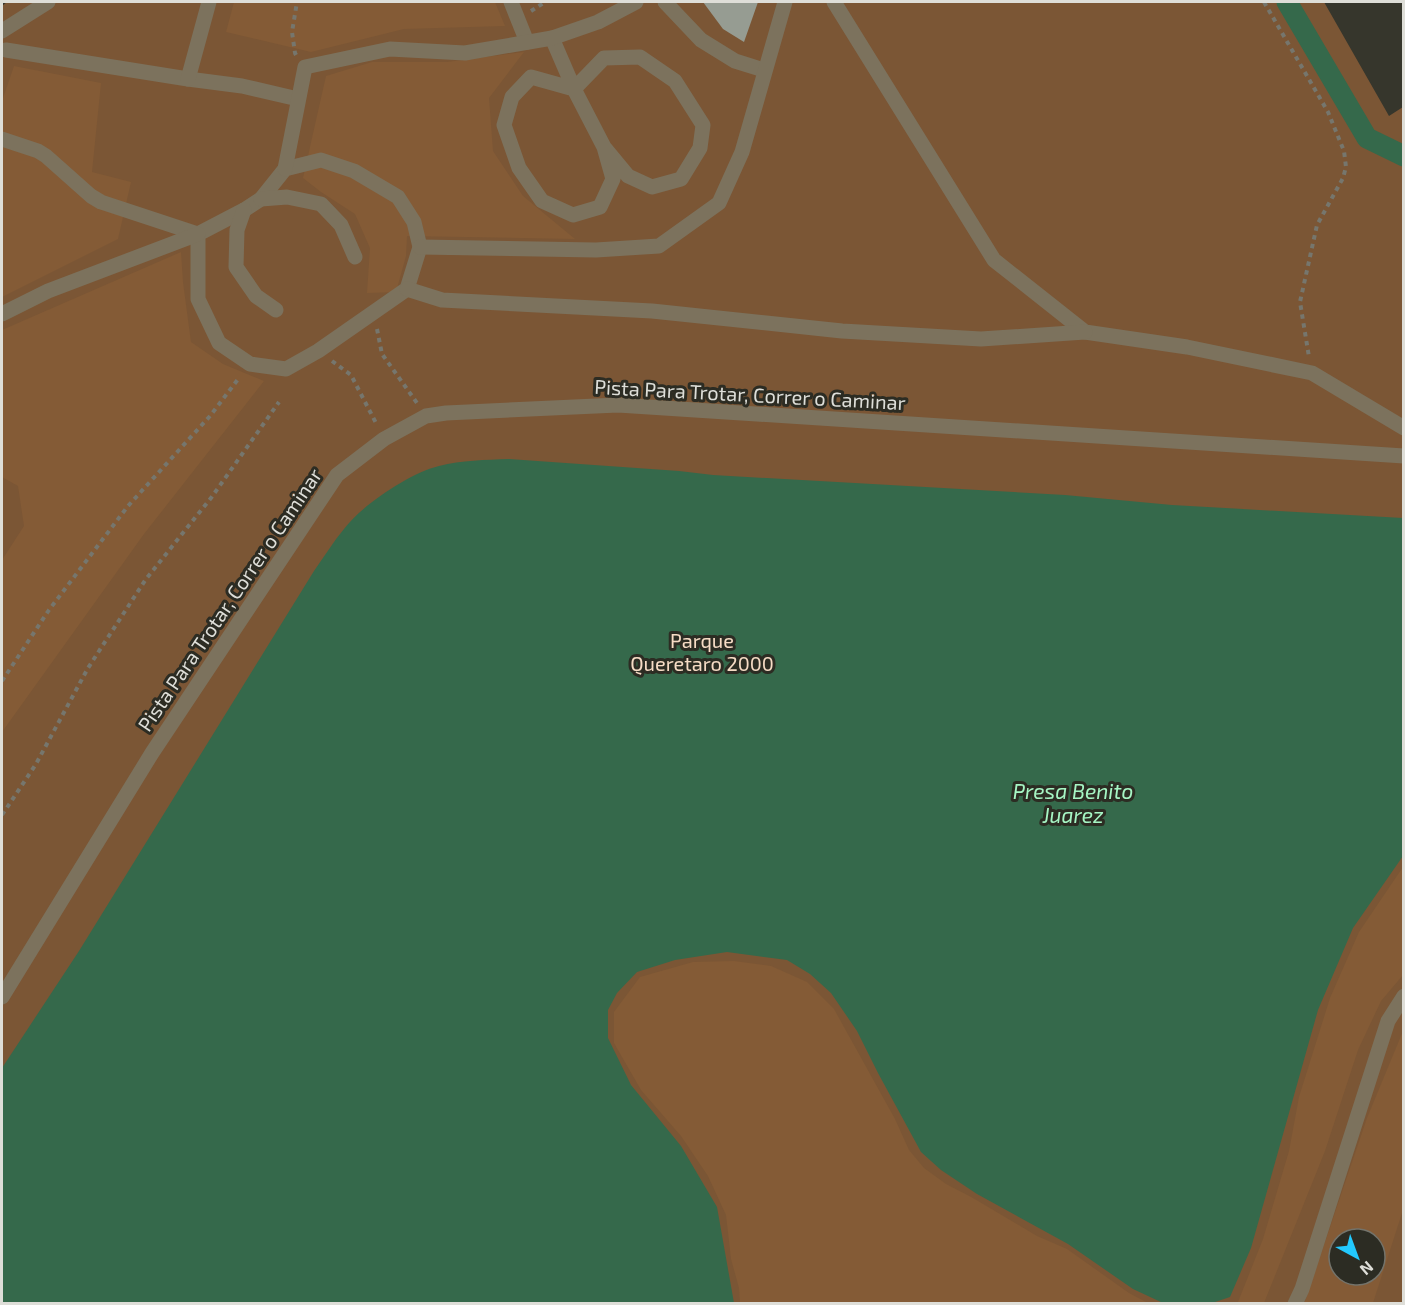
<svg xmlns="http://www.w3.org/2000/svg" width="1405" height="1305" viewBox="0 0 1405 1305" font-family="'Exo 2',sans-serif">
	<rect width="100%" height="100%" fill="#36362c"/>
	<path fill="#7b5635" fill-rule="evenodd" d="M7 2H1324L1389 116 1403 107V1303H2V6ZM1339 1239H1375V1275H1339Z"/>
	<g fill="#845b36" fill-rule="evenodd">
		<polygon points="234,2 495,2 505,26 404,29 311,52 226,32"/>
		<polygon points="524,52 489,98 493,151 523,196 575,239 407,236 406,256 396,292 367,293 370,248 355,214 321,192 303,178 326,76 372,62 447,62"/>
		<polygon points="14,66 101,83 92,172 131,182 118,239 2,297 2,101"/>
		<polygon points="181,252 183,282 191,342 223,364 264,381 144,534 2,732 2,560 24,526 18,486 2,477 2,330"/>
		<polygon points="1403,867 1403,975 1381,1001 1358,1050 1325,1151 1264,1303 1233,1303 1238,1302 1263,1239 1289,1151 1299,1097 1330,998 1359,932"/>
		<polygon points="734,961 771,966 807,982 834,1009 895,1119 909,1150 924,1168 946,1184 973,1198 1037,1236 1067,1249 1129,1293 1148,1303 740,1303 739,1288 731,1259 726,1215 708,1176 681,1136 641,1090 614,1043 614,1012 640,977 693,962"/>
		<path d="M1403 1031V1210L1373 1303 1304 1304 1367 1118ZM1339 1239H1375V1275H1339Z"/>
	</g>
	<path fill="#35694b" d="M509 459 679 471 713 475 1065 495 1172 505 1403 518V856L1353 928 1318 1010 1251 1248 1230 1297 1212 1303H1163L1133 1289 1068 1244 977 1194 941 1170 921 1152 878 1073 857 1031 831 993 810 974 787 960 727 952 675 960 637 972 617 993 608 1010V1038L631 1085 681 1146 717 1207 734 1303H2V1068L79 951 314 571C324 557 333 542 344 529 362 505 410 473 439 466 462 460 485 460 509 459Z"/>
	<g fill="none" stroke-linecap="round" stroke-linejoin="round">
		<polyline stroke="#35694b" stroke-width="21" points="1287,2 1367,138 1404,156"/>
	</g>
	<polygon fill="#969c92" points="703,2 758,2 744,42 723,29"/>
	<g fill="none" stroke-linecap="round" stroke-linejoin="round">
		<g stroke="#76766d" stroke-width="4" stroke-dasharray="4.5 4.5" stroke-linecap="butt">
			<polyline points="1264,2 1328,112 1344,151 1346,167 1343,178 1317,225 1300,302 1309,357"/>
			<polyline points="531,11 545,2"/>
			<polyline points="296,55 295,53 292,32 297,2"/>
			<polyline points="377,329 382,354 417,403"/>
			<polyline points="332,361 351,375 377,425"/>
			<polyline points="2,681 49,610 128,506 210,416 239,378"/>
			<polyline points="2,815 36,764 88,668 146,579 211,498 279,402"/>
		</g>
		<g stroke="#7c725d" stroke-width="15">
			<polyline points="511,2 527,42"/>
			<polyline points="665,2 701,40 735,61 764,70"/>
			<polyline points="834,2 994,260 1085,332 1187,347 1312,373 1404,428"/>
			<polyline points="2,31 48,2"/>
			<polyline points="552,38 574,89 604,58 640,57 675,81 703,125 700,148 681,179 652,187 628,176 604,147 574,89 531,77 512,97 504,125 519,168 542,201 573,215 600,207 613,179 604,147"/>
			<polyline points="6,50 188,79 242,86 298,99"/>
			<polyline points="188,79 209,2"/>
			<polyline points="2,139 38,151 46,156 91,196 101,202 198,234"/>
			<polygon points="321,160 354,171 398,197 414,222 420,247 407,289 318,351 286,369 250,364 219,343 198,299 198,234 244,210 261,199 285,169"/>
			<polyline points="285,169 305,67 390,49 465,53 552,38 598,22 636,2"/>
			<polyline points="261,199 287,197 321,204 341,225 355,257"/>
			<polyline points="244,210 237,230 236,267 256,296 276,310"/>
			<polyline points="420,247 596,250 659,246 719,203 742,152 785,2"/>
			<polyline points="407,289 442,300 652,311 842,331 981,339 1085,332"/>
			<polyline points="2,314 48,291 198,234"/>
			<polyline points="2,997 152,753 337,475 384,439 426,416 446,413 618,405 1404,456"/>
			<polyline points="1295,1304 1302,1289 1388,1021 1404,996"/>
		</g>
	</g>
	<g text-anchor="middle" stroke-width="6" stroke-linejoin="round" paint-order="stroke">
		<g font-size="20" fill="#deded8" stroke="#2c2c23">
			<text transform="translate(750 395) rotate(3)" y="7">Pista Para Trotar, Correr o Caminar</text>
			<text transform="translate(230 600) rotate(-56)" y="7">Pista Para Trotar, Correr o Caminar</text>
		</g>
		<g font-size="20" fill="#f6dcc5" stroke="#2c2c23">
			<text x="702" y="648">Parque<tspan x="702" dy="23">Queretaro 2000</tspan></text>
		</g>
		<g font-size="21" font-style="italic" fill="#a6f6c4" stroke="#2c2c23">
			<text x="1073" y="799">Presa Benito<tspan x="1073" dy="24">Juarez</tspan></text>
		</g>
	</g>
	<rect width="1405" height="1305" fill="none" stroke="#deded8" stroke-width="6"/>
	<g transform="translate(1357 1257) rotate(139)"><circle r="28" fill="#2c2c23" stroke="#73736b" stroke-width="1.5"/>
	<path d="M0-4.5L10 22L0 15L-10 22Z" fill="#23c9fe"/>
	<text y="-9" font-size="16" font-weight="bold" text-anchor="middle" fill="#deded8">N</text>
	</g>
</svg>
